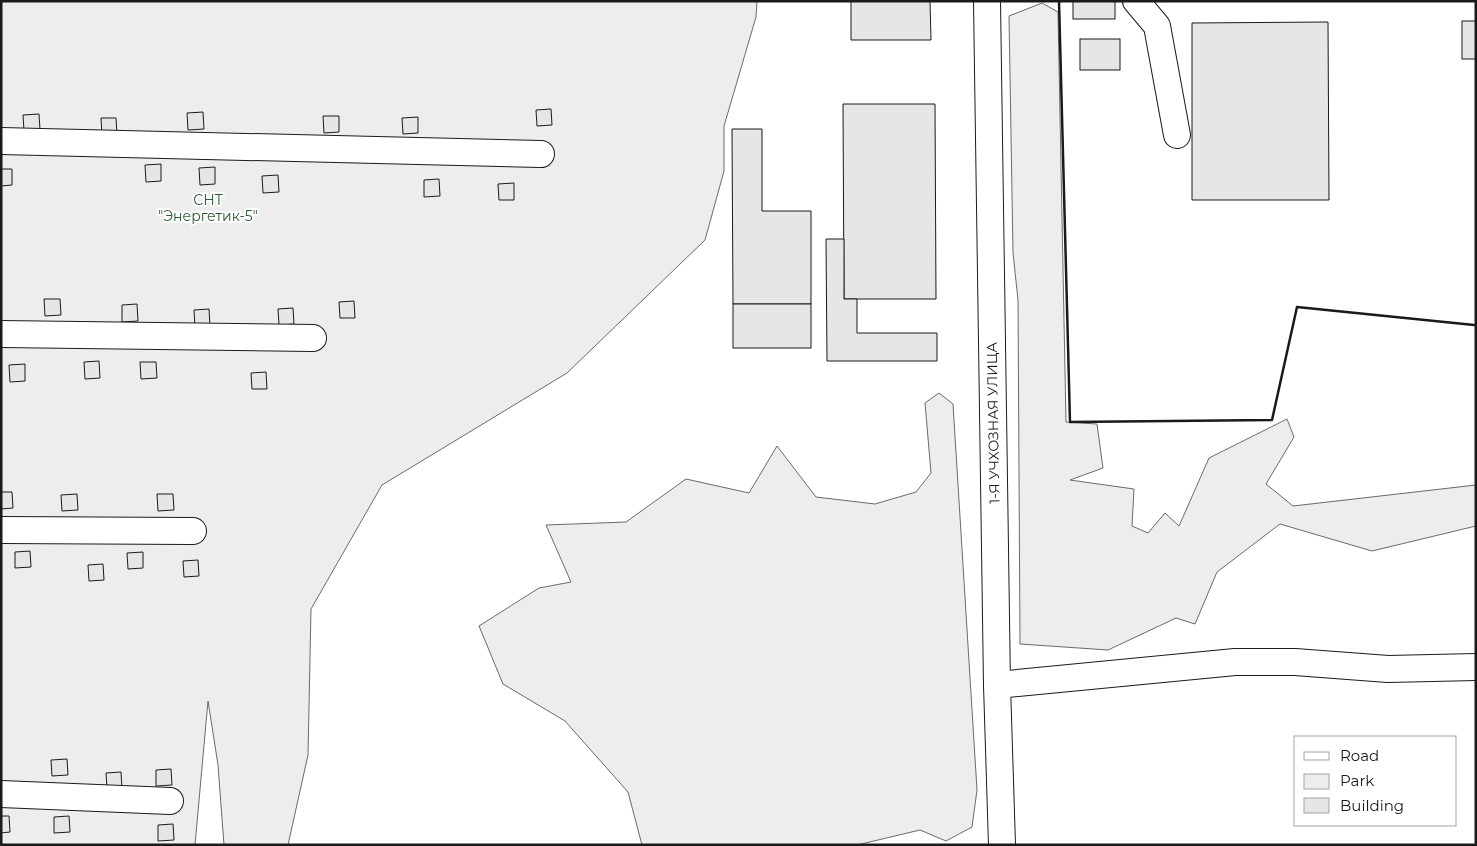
<svg xmlns="http://www.w3.org/2000/svg" width="1477" height="846" viewBox="0 0 1477 846" font-family="Montserrat,sans-serif">
	<rect width="100%" height="100%" fill="#fff"/>
	<g fill="#ededed" stroke="#6a6a6a">
		<polygon points="1,1 757,1 756,17 724,126 724,171 705,240 567,373 382,485 311,609 308,755 288,845 224,845 218,765 208,701 195,845 1,845"/>
		<polygon points="1042,3 1058,12 1066,422 1097,424 1103,468 1070,480 1134,489 1132,526 1148,533 1165,513 1179,526 1209,458 1287,419 1294,437 1266,484 1293,506 1476,485 1476,526 1372,551 1280,524 1217,572 1195,624 1176,618 1108,650 1020,644 1018,300 1013,253 1009,16"/>
		<polygon points="939,393 953,404 977,790 972,827 946,841 920,830 857,845 642,845 628,792 565,721 503,684 479,626 539,588 571,582 546,525 626,522 686,479 749,493 777,446 816,497 875,504 916,492 931,473 925,403"/>
	</g>
	<g fill="#e6e6e6" stroke="#1a1a1a">
		<polygon points="851,1 930,1 931,40 851,40"/>
		<rect x="1073" y="1" width="42" height="18"/>
		<rect x="1462" y="21" width="14" height="38"/>
		<polygon points="1328,22 1329,200 1192,200 1192,23"/>
		<rect x="1080" y="39" width="40" height="31"/>
		<polygon points="843,104 935,104 936,299 844,299"/>
		<polygon points="551,109 552,125 537,126 536,110"/>
		<polygon points="203,112 204,129 188,130 187,113"/>
		<polygon points="39,114 40,130 24,131 23,115"/>
		<polygon points="323,116 339,116 339,132 324,133"/>
		<polygon points="418,117 418,133 403,134 402,118"/>
		<polygon points="101,118 116,118 117,134 102,135"/>
		<polygon points="732,129 762,129 762,211 811,211 811,304 733,304"/>
		<polygon points="161,164 161,181 146,182 145,165"/>
		<polygon points="215,167 215,184 200,185 199,168"/>
		<polygon points="1,169 12,169 12,185 1,186"/>
		<polygon points="278,175 279,192 263,193 262,176"/>
		<polygon points="439,179 440,196 424,197 424,180"/>
		<polygon points="514,183 514,200 499,200 498,184"/>
		<polygon points="826,239 844,239 844,299 857,299 857,333 937,333 937,361 827,361"/>
		<polygon points="44,299 60,299 61,315 45,316"/>
		<polygon points="354,301 355,318 340,318 339,302"/>
		<polygon points="137,304 138,321 122,322 122,305"/>
		<rect x="733" y="304" width="78" height="44"/>
		<polygon points="293,308 294,324 279,325 278,309"/>
		<polygon points="209,309 210,326 195,327 194,310"/>
		<polygon points="99,361 100,378 85,379 84,362"/>
		<polygon points="140,362 156,362 157,378 141,379"/>
		<polygon points="25,364 25,381 10,382 9,365"/>
		<polygon points="266,372 267,389 252,389 251,373"/>
		<polygon points="1,492 12,492 13,508 1,509"/>
		<polygon points="77,494 78,510 62,511 61,495"/>
		<polygon points="157,494 173,494 174,510 158,511"/>
		<polygon points="30,551 31,567 15,568 15,552"/>
		<polygon points="143,552 143,568 128,569 127,553"/>
		<polygon points="198,560 199,576 184,577 183,561"/>
		<polygon points="103,564 104,580 89,581 88,565"/>
		<polygon points="67,759 68,775 52,776 51,760"/>
		<polygon points="171,769 172,785 156,786 156,770"/>
		<polygon points="121,772 122,789 107,789 106,773"/>
		<polygon points="1,816 9,816 10,832 1,833"/>
		<polygon points="69,816 70,832 54,833 54,817"/>
		<polygon points="173,824 174,840 158,841 158,825"/>
	</g>
	<g fill="none" stroke-linecap="round" stroke-linejoin="round">
		<g stroke="#1a1a1a" stroke-width="28">
			<g id="minor">
				<polyline points="987,1 997,685 1002,845"/>
				<polyline points="1136,1 1157,26 1177,135"/>
				<polyline points="1,141 541,154"/>
				<polyline points="1,334 313,338"/>
				<polyline points="1,530 193,531"/>
				<polyline points="997,685 1235,662 1295,662 1388,669 1476,667"/>
				<polyline points="1,794 170,801"/>
			</g>
		</g>
		<use href="#minor" stroke="#fff" stroke-width="26"/>
		<polyline stroke="#1a1a1a" stroke-width="1" stroke-dasharray="6 2.5" stroke-linecap="butt" points="1476,282 1476,325"/>
		<polyline stroke="#1a1a1a" stroke-width="2.5" points="1059,1 1070,422 1272,420 1297,307 1474,325"/>
	</g>
	<g text-anchor="middle" stroke-width="4" stroke-linejoin="round" paint-order="stroke">
		<g font-size="14" fill="#2b5a34" stroke="#fff">
			<text x="208" y="205">СНТ<tspan x="208" dy="16">"Энергетик-5"</tspan></text>
		</g>
		<g font-size="14" fill="#1a1a1a" stroke="#fff">
			<text transform="translate(993 423) rotate(-91)" y="5">1-Я УЧХОЗНАЯ УЛИЦА</text>
		</g>
	</g>
	<rect width="1477" height="846" fill="none" stroke="#1a1a1a" stroke-width="5"/>
	<rect x="1294" y="736" width="162" height="90" fill="#ffffff" stroke="#a3a3a3"/>
	<rect x="1304" y="752" width="25" height="8" fill="#ffffff" stroke="#a3a3a3"/>
	<text x="1340" y="761" font-size="15" fill="#1a1a1a">Road</text>
	<rect x="1304" y="774" width="25" height="15" fill="#ededed" stroke="#a3a3a3"/>
	<text x="1340" y="786" font-size="15" fill="#1a1a1a">Park</text>
	<rect x="1304" y="798" width="25" height="15" fill="#e6e6e6" stroke="#a3a3a3"/>
	<text x="1340" y="811" font-size="15" fill="#1a1a1a">Building</text>
</svg>
